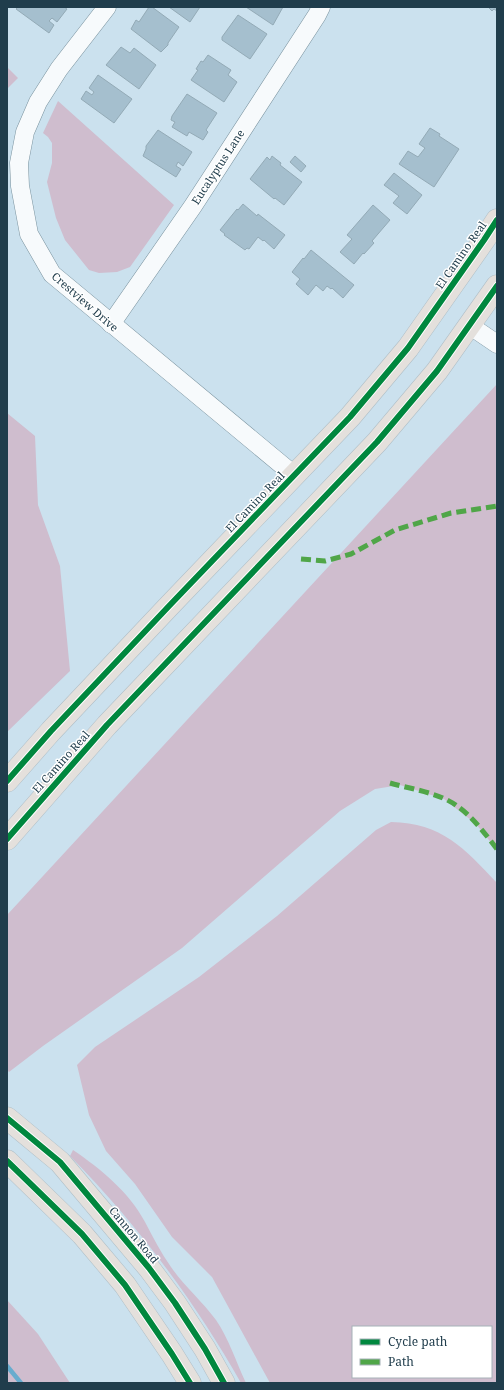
<svg xmlns="http://www.w3.org/2000/svg" width="504" height="1390" viewBox="0 0 504 1390" font-family="'Noto Serif',serif">
	<rect width="100%" height="100%" fill="#cbe1ee"/>
	<g fill="#cfbdce" fill-rule="evenodd">
		<polygon points="7,67 18,78 7,89"/>
		<polygon points="58,101 174,205 130,267 117,272 99,273 89,270 65,240 56,218 47,182 52,163 52,143 48,137 43,133"/>
		<polygon points="497,384 497,850 476,824 444,799 400,785 375,789 340,811 182,948 43,1046 9,1072 7,1070 7,915"/>
		<polygon points="7,413 35,436 38,505 60,566 70,671 7,732"/>
		<path d="M391 822C442 823 464 848 497 883V1383H270L212 1277 172 1237 135 1184 106 1151 89 1115 77 1065 95 1047 199 977 277 916 376 830ZM353 1327H491V1377H353Z"/>
		<path d="M73 1150C101 1169 129 1192 145 1222 153 1237 161 1253 171 1267 184 1286 202 1301 216 1320 229 1339 236 1362 246 1383H241C194 1300 137 1224 70 1156Z"/>
		<polygon points="7,1300 38,1334 70,1383 7,1383"/>
	</g>
	<g fill="none" stroke-linecap="round" stroke-linejoin="round">
		<polyline stroke="#68acce" stroke-width="4.5" points="7,1366 21,1383"/>
	</g>
	<g fill="#a5bfce" stroke="#93aab6">
		<polygon points="18,7 64,7 67,9 57,22 52,18 49,21 54,25 49,33 16,9"/>
		<polygon points="149,7 152,7 179,27 168,43 168,45 161,52 131,29 136,20 139,22"/>
		<polygon points="169,7 200,7 190,22"/>
		<polygon points="246,7 283,7 273,25"/>
		<polygon points="488,7 497,7 497,11 494,9 492,11"/>
		<polygon points="238,15 267,34 250,59 222,40 222,37"/>
		<polygon points="121,47 130,53 134,48 156,65 139,89 106,65"/>
		<polygon points="208,55 231,70 228,75 237,82 224,102 191,80 198,70 196,69 201,61 203,62"/>
		<polygon points="98,75 132,99 114,123 81,99 86,91 92,95 94,92 89,88"/>
		<polygon points="187,94 217,113 206,130 208,132 203,140 189,132 187,136 172,127 175,122 171,120 172,116"/>
		<polygon points="430,128 440,134 439,136 459,149 434,187 399,164 408,151 418,157 425,148 419,144"/>
		<polygon points="158,130 192,152 183,166 178,162 176,166 181,169 176,177 143,156 146,149 146,146"/>
		<polygon points="272,156 281,163 280,165 302,182 284,205 275,198 274,199 250,179 267,157 270,160"/>
		<polygon points="295,156 306,166 301,172 290,162"/>
		<polygon points="394,173 422,195 407,214 393,203 399,196 384,185"/>
		<polygon points="243,204 257,216 258,214 285,235 274,249 264,240 263,241 258,237 249,249 247,248 245,250 224,235 225,234 220,230 237,209 238,210"/>
		<polygon points="373,205 390,220 372,241 374,243 364,254 363,253 354,264 340,252 352,239 347,235"/>
		<polygon points="311,250 354,285 343,298 332,288 331,289 327,286 323,291 316,285 308,295 296,284 300,279 292,272 303,258 304,259"/>
	</g>
	<g fill="none" stroke-linecap="round" stroke-linejoin="round">
		<g stroke="#78919d" stroke-width="19">
			<g id="minor">
				<polyline points="107,7 59,69 38,102 25,132 19,163 20,186 29,234 52,274 294,475"/>
				<polyline points="111,324 193,206 317,15 321,7"/>
				<polyline points="469,325 497,344"/>
			</g>
		</g>
		<g stroke="#b0bfc7" stroke-width="23">
			<g id="major">
				<polyline points="7,781 51,731 169,606 350,417 408,348 484,240 497,220"/>
				<polyline points="7,839 107,725 377,442 437,371 497,286"/>
				<polyline points="7,1118 60,1162 149,1268 175,1303 205,1349 224,1383"/>
				<polyline points="7,1161 82,1234 125,1285 172,1354 190,1383"/>
			</g>
		</g>
		<use href="#minor" stroke="#f7fafc" stroke-width="18"/>
		<use href="#major" stroke="#e4e0dc" stroke-width="22"/>
		<g stroke="#50a648" stroke-width="5" stroke-dasharray="10 5" stroke-linecap="butt">
			<polyline points="301,559 325,561 351,554 395,530 451,513 497,506"/>
			<path d="M390 783C411 789 440 793 457 806 472 816 486 835 497 849"/>
		</g>
		<g stroke="#fff" stroke-width="8">
			<g id="cycleway">
				<polyline points="7,781 51,731 169,606 350,417 408,348 484,240 497,220"/>
				<polyline points="7,839 107,725 377,442 437,371 497,286"/>
				<polyline points="7,1118 60,1162 149,1268 175,1303 205,1349 224,1383"/>
				<polyline points="7,1161 82,1234 125,1285 172,1354 190,1383"/>
			</g>
		</g>
		<use href="#cycleway" stroke="#00873e" stroke-width="6"/>
	</g>
	<g text-anchor="middle" stroke-width="3" stroke-linejoin="round" paint-order="stroke">
		<g font-size="11" fill="#203d4c" stroke="#fff">
			<text transform="translate(218 167) rotate(-57)" y="4">Eucalyptus Lane</text>
			<text transform="translate(461 255) rotate(-55)" y="4">El Camino Real</text>
			<text transform="translate(85 302) rotate(41)" y="4">Crestview Drive</text>
			<text transform="translate(255 502) rotate(-46)" y="4">El Camino Real</text>
			<text transform="translate(61 762) rotate(-48)" y="4">El Camino Real</text>
			<text transform="translate(134 1235) rotate(50)" y="4">Cannon Road</text>
		</g>
	</g>
	<rect width="504" height="1390" fill="none" stroke="#203d4c" stroke-width="16"/>
	<rect x="352" y="1326" width="140" height="52" fill="#ffffff" stroke="#a6b1b7"/>
	<rect x="360" y="1339" width="20" height="6" fill="#00873e" stroke="#a6b1b7"/>
	<text x="388" y="1346" font-size="12" fill="#203d4c">Cycle path</text>
	<rect x="360" y="1359" width="20" height="6" fill="#50a648" stroke="#a6b1b7"/>
	<text x="388" y="1366" font-size="12" fill="#203d4c">Path</text>
</svg>
